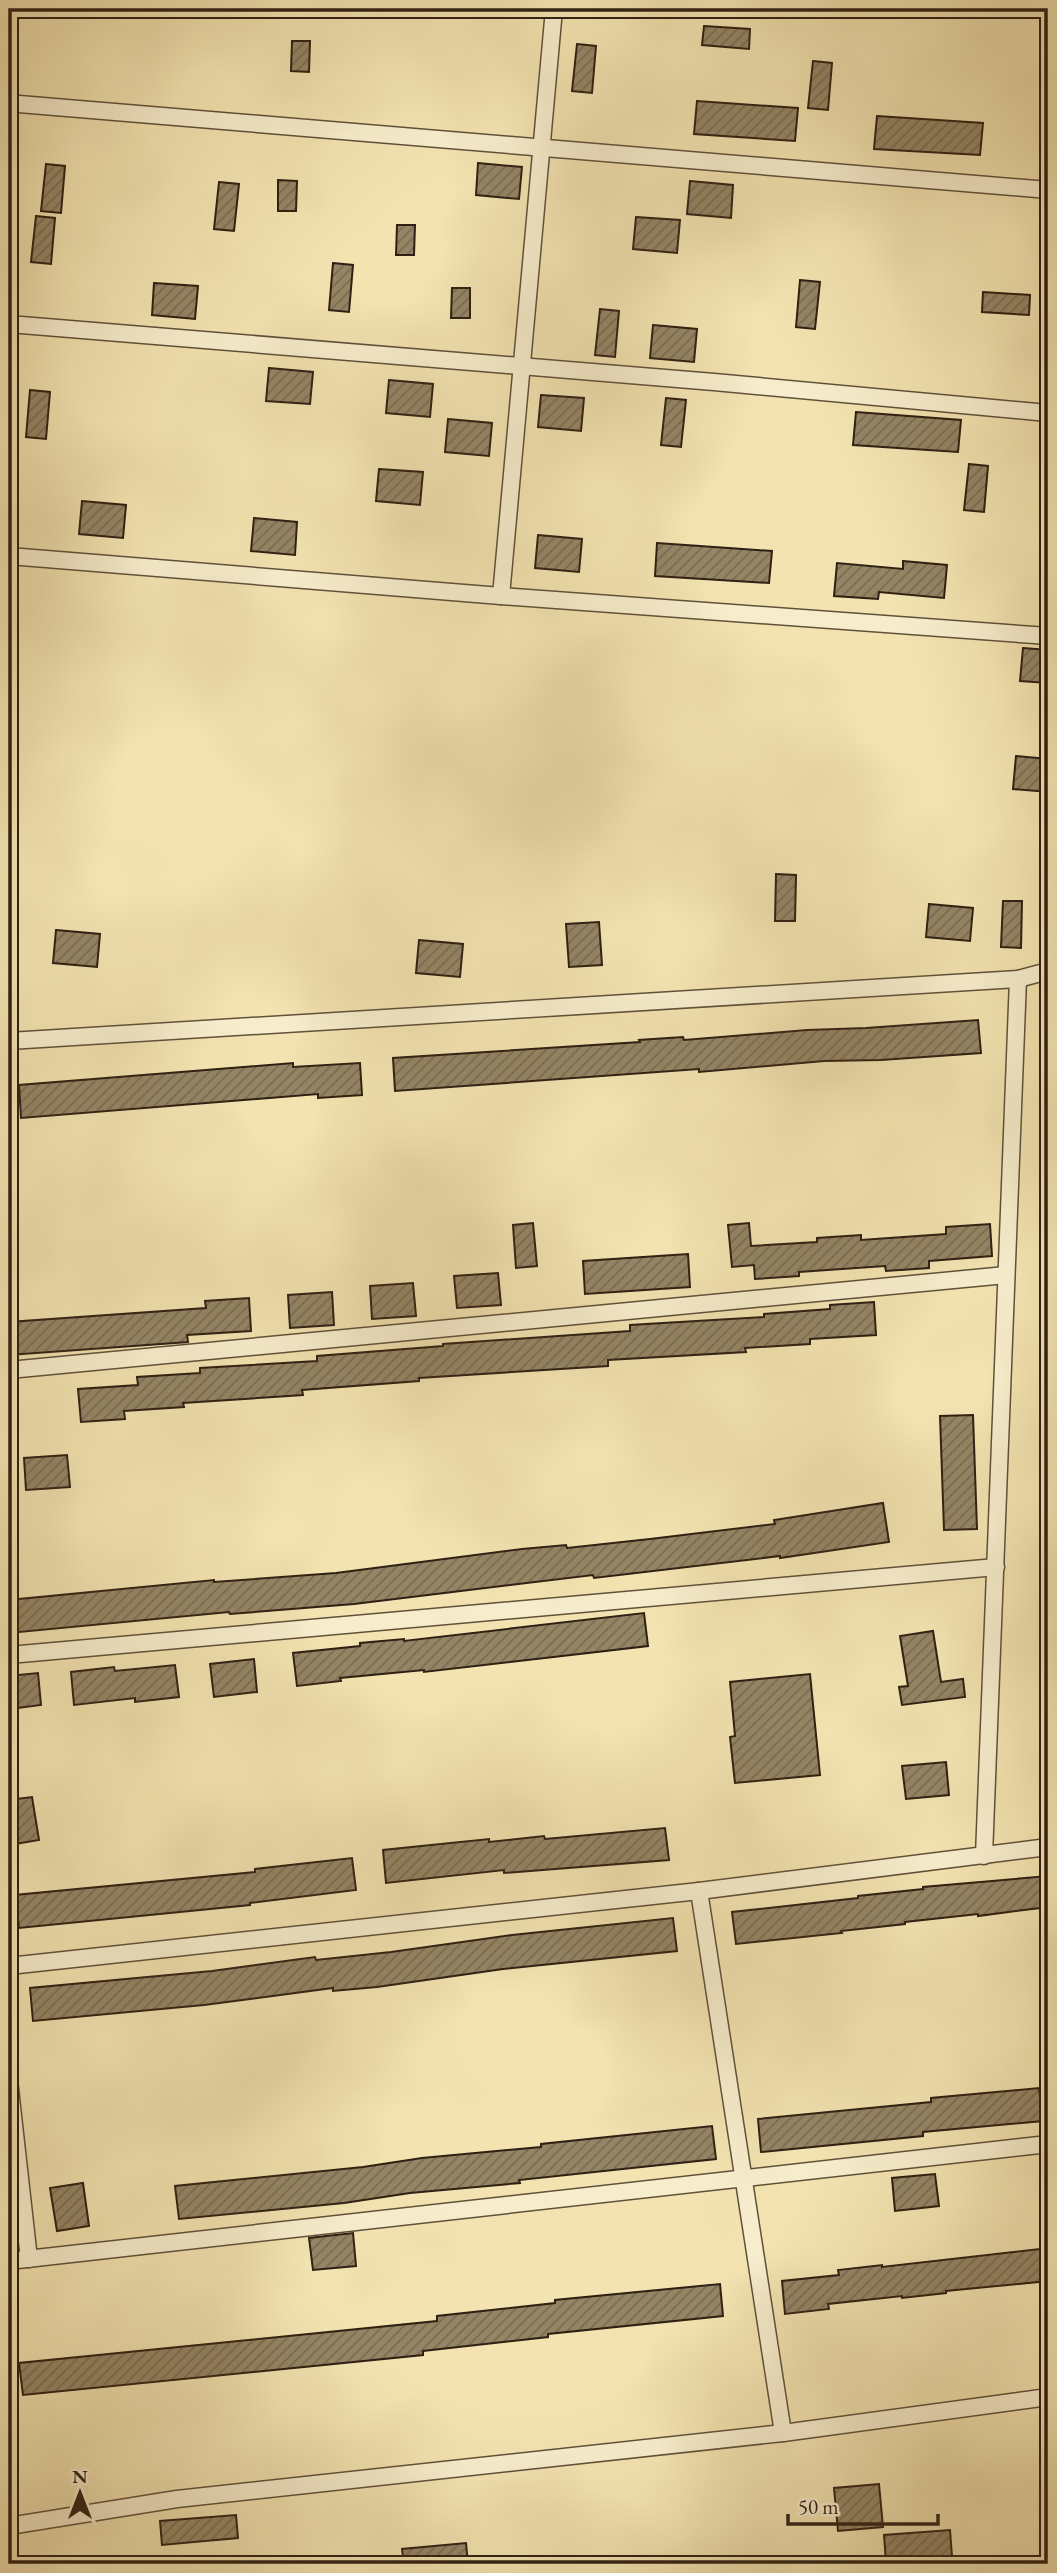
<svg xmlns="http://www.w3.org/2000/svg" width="1057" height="2573" viewBox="0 0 1057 2573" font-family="'EB Garamond',serif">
	<defs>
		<pattern id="building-hatch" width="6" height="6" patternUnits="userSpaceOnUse" patternTransform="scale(1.75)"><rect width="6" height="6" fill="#948565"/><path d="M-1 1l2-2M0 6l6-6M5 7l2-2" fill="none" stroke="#796c52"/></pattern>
	</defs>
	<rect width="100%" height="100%" fill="#f2e3b0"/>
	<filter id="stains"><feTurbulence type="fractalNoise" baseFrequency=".00286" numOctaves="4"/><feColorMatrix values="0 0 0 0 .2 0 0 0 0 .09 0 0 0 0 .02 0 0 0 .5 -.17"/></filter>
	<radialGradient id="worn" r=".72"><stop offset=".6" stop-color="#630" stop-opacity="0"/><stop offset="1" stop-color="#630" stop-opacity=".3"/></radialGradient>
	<g fill="url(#building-hatch)" stroke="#2f2013" stroke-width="2">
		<polygon points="704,26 750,29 749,49 702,45"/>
		<polygon points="292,41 310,41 309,72 291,71"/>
		<polygon points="577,44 596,46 592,93 572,91"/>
		<polygon points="813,61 832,63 828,110 808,108"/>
		<polygon points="697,101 798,108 795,141 694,134"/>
		<polygon points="877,116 983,123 980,155 874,149"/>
		<polygon points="478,163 522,167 519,199 476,195"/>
		<polygon points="46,164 65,166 61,213 41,211"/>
		<polygon points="278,180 297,181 296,211 278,211"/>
		<polygon points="690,181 733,185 731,218 687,214"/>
		<polygon points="219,182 239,184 234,231 214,229"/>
		<polygon points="36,216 55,218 51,264 31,262"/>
		<polygon points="636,217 680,220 677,253 633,249"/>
		<polygon points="397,225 415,225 414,255 396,255"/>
		<polygon points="333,263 353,265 349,312 329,310"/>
		<polygon points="800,280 820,282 815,329 796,327"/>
		<polygon points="154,283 198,286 195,319 152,315"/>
		<polygon points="452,288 470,288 470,318 451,318"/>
		<polygon points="983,292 1030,295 1029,315 982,312"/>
		<polygon points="600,309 619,311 615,357 595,355"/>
		<polygon points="653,325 697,329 694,362 650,358"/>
		<polygon points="269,368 313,372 310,404 266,401"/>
		<polygon points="389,380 433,384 430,417 386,413"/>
		<polygon points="30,390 50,392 46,439 26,437"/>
		<polygon points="541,395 584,398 581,431 538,427"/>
		<polygon points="666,398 686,400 681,447 661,445"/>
		<polygon points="856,412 961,420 958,452 853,445"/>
		<polygon points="448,419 492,423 489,456 445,452"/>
		<polygon points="969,464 988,466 984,512 964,510"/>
		<polygon points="379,469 423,472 420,505 376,501"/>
		<polygon points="82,501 126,505 123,538 79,534"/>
		<polygon points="254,518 297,522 295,555 251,551"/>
		<polygon points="538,535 582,539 579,572 535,568"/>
		<polygon points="657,543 772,551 769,583 655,576"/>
		<polygon points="903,561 947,565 944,598 879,592 878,599 834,596 837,563 903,569"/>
		<polygon points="1023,648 1048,650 1048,683 1020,681"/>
		<polygon points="1016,756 1048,759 1048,792 1013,789"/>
		<polygon points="776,874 796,875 795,921 775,921"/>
		<polygon points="1003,901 1022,901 1021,948 1001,947"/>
		<polygon points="929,904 973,908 970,941 926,937"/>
		<polygon points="599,922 602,965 569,967 566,924"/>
		<polygon points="56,930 100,934 97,967 53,963"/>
		<polygon points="419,940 463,944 460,977 416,973"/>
		<polygon points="978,1020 981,1053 881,1060 824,1061 699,1072 699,1069 395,1091 393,1058 640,1042 639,1040 683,1037 684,1040 807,1030 866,1028"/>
		<polygon points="293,1063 293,1067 360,1063 362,1095 318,1098 318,1094 21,1118 19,1085"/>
		<polygon points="533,1223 537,1266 516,1268 513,1225"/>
		<polygon points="749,1223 751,1246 817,1242 817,1238 861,1235 861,1240 946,1234 946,1227 990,1224 992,1256 929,1261 929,1268 886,1271 885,1266 799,1272 799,1276 755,1279 754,1265 732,1267 728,1225"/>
		<polygon points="688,1254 690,1287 585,1294 583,1261"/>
		<polygon points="498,1273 501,1305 457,1308 454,1276"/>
		<polygon points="413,1283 416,1316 372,1319 370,1286"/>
		<polygon points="332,1292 334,1325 290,1328 288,1295"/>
		<polygon points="249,1298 251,1331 187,1335 188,1342 9,1355 9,1322 206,1308 205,1301"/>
		<polygon points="874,1302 876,1335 810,1339 810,1344 745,1348 746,1352 608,1360 608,1366 419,1378 419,1381 302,1390 303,1395 183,1403 184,1407 124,1411 125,1419 81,1422 78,1389 138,1385 137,1377 200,1373 200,1368 317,1361 317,1356 443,1346 443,1344 630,1331 630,1325 764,1317 764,1314 830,1309 830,1305"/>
		<polygon points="973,1415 977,1529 944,1530 940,1416"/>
		<polygon points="67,1455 70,1487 26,1490 24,1458"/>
		<polygon points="883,1503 889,1542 780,1558 780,1556 594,1578 593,1575 354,1604 230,1614 229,1612 9,1633 9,1600 214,1580 214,1582 336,1573 522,1549 566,1545 567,1548 650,1539 775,1524 774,1520"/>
		<polygon points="644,1613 648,1646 424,1672 424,1670 340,1678 341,1681 297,1686 293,1653 360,1646 360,1643 404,1639 404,1641"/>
		<polygon points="933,1631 941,1682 963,1679 965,1697 902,1705 899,1687 908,1686 900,1636"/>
		<polygon points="254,1659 257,1692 214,1697 210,1664"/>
		<polygon points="175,1665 179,1697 135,1702 135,1698 74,1705 71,1672 114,1667 115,1671"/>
		<polygon points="38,1673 41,1705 9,1709 9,1676"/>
		<polygon points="810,1674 820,1775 735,1783 730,1737 735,1736 730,1682"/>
		<polygon points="946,1762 949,1795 906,1799 902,1766"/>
		<polygon points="32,1797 39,1840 9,1845 9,1800"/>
		<polygon points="665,1828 669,1860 504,1873 504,1870 386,1883 383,1850 489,1839 489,1842 544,1836 545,1839"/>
		<polygon points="352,1858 356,1890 250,1903 250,1905 19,1928 15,1895 255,1872 255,1869"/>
		<polygon points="1048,1876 1048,1907 978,1916 978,1914 905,1922 905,1924 841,1931 842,1933 736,1944 732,1912 858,1898 858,1896 923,1889 923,1887"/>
		<polygon points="673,1918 677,1951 503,1969 377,1987 333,1991 333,1988 204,2005 33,2021 30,1988 212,1971 315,1957 316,1960 391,1952 512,1935"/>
		<polygon points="1039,2088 1043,2121 923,2132 923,2136 761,2152 758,2119 931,2102 931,2098"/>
		<polygon points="712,2126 716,2159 519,2180 520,2183 410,2193 344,2203 179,2219 175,2186 363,2167 422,2158 541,2147 541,2144"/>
		<polygon points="935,2174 939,2206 895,2211 892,2178"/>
		<polygon points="83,2183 89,2226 57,2231 50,2188"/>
		<polygon points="353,2233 356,2266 313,2270 309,2238"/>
		<polygon points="1048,2248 1048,2281 946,2291 946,2293 902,2298 902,2296 828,2304 829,2309 785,2314 782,2281 839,2275 838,2270 882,2265 882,2267"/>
		<polygon points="720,2284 723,2316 548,2334 548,2337 423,2351 423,2355 23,2395 19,2363 437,2321 437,2316 555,2303 555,2300"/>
		<polygon points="879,2484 883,2527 838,2531 834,2488"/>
		<polygon points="236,2515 238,2538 162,2545 160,2521"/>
		<polygon points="950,2530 952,2557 886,2562 884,2535"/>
		<polygon points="466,2543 468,2564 404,2564 402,2549"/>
	</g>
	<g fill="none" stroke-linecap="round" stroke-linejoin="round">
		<g stroke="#60513a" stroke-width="19">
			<g id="minor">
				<polyline points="19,104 1048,190"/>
				<polyline points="9,324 714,382 1048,413"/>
				<polyline points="9,556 501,596 1048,636"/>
				<polyline points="501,596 554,9"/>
				<polyline points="9,1041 1018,979 1048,971"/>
				<polyline points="9,1370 1006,1275"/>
				<polyline points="9,1655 996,1567"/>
				<polyline points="984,1856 1018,979"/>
				<polyline points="699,1891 783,2433"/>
				<polyline points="9,1966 699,1891 1048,1847"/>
				<polyline points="9,2080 29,2259"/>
				<polyline points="9,2261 1048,2144"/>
				<polyline points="9,2526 177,2499 783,2433 1048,2397"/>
			</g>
		</g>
		<use href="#minor" stroke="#f7edcc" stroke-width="16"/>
	</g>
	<rect width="1057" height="2573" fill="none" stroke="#f2e3b0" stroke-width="35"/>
	<rect x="10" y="10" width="1036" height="2552" fill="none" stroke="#2f2013" stroke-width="3.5"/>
	<rect x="18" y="18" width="1022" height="2538" fill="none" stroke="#2f2013" stroke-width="2"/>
	<g transform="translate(80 2493)" stroke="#f7edcc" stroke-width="5" paint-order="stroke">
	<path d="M0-5L12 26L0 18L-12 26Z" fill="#2f2013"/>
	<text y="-10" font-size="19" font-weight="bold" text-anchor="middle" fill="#2f2013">N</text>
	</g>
	<path d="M788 2514v10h150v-10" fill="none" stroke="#2f2013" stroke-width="3.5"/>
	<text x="798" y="2514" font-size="21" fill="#2f2013" stroke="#f7edcc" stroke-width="5" paint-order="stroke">50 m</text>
	<rect width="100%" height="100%" filter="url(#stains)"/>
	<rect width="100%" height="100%" fill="url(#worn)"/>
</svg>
